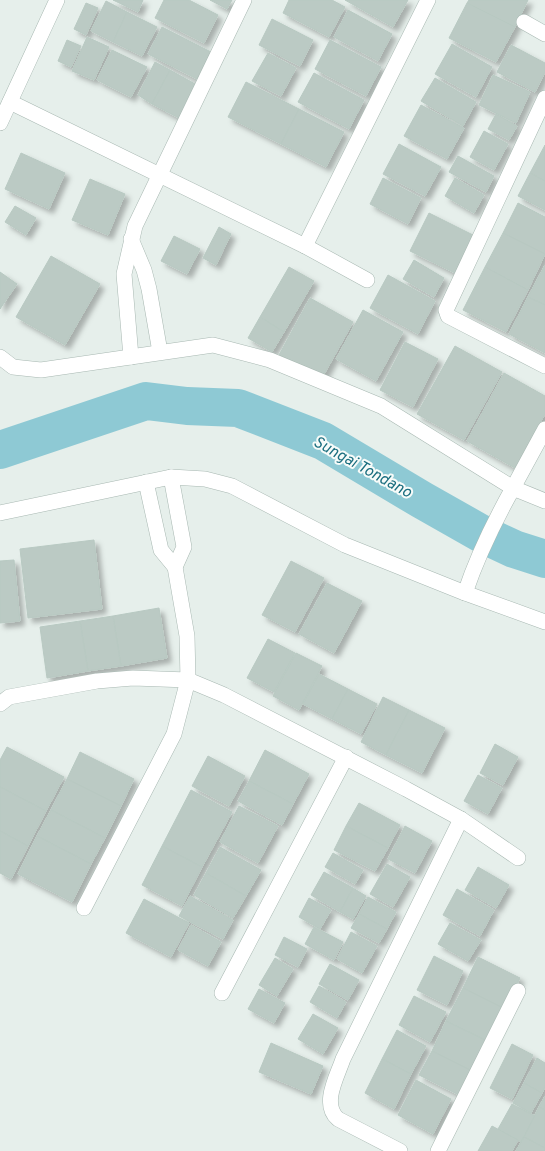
<svg xmlns="http://www.w3.org/2000/svg" width="545" height="1151" viewBox="0 0 545 1151" font-family="Overpass,sans-serif">
	<defs>
		<filter id="shadow"><feDropShadow dx="4.5" dy="4.5" stdDeviation="2.5" flood-color="#0004"/></filter>
	</defs>
	<rect width="100%" height="100%" fill="#e6efeb"/>
	<g fill="none" stroke-linecap="round" stroke-linejoin="round">
		<polyline stroke="#8ec9d4" stroke-width="38" points="0,450 146,401 187,406 238,408 323,441 422,500 482,534 514,549 545,559"/>
	</g>
	<g fill="#bbcac4" stroke="#b8c9c2" filter="url(#shadow)">
		<polygon points="113,0 143,0 138,12"/>
		<polygon points="164,0 189,0 218,15 204,43 155,18"/>
		<polygon points="210,0 232,0 227,9"/>
		<polygon points="289,0 332,0 345,7 329,37 283,13"/>
		<polygon points="345,0 408,0 393,27"/>
		<polygon points="469,0 528,0 515,27 467,3"/>
		<polygon points="106,1 127,12 113,42 91,31"/>
		<polygon points="86,3 98,8 86,35 74,29"/>
		<polygon points="467,3 515,27 496,62 449,38"/>
		<polygon points="348,10 392,34 378,61 334,37"/>
		<polygon points="127,12 157,27 142,56 113,42"/>
		<polygon points="272,19 313,40 300,66 259,45"/>
		<polygon points="162,27 211,52 197,79 148,54"/>
		<polygon points="87,37 109,47 94,80 72,71"/>
		<polygon points="67,40 81,46 71,67 58,61"/>
		<polygon points="330,40 381,67 366,96 315,69"/>
		<polygon points="452,44 492,67 476,97 435,74"/>
		<polygon points="511,45 545,63 545,72 535,92 497,72"/>
		<polygon points="112,50 147,67 131,97 97,80"/>
		<polygon points="268,53 296,68 281,96 252,81"/>
		<polygon points="155,62 170,70 152,104 138,95"/>
		<polygon points="170,70 197,85 179,118 152,104"/>
		<polygon points="314,73 364,100 349,129 298,102"/>
		<polygon points="493,75 530,92 516,123 479,105"/>
		<polygon points="435,78 476,102 463,126 421,101"/>
		<polygon points="246,82 299,109 281,144 228,117"/>
		<polygon points="421,105 464,128 447,159 404,136"/>
		<polygon points="299,109 344,132 326,167 281,144"/>
		<polygon points="496,114 517,126 509,140 488,129"/>
		<polygon points="484,131 508,144 494,170 470,157"/>
		<polygon points="399,144 441,167 425,196 383,174"/>
		<polygon points="545,145 545,181 530,173"/>
		<polygon points="21,153 65,173 49,209 5,189"/>
		<polygon points="458,156 494,176 486,192 449,172"/>
		<polygon points="530,173 545,181 545,210 518,196"/>
		<polygon points="383,178 421,198 408,224 370,204"/>
		<polygon points="455,178 484,195 474,213 445,196"/>
		<polygon points="90,179 125,194 108,235 72,220"/>
		<polygon points="518,203 545,217 545,254 503,233"/>
		<polygon points="15,206 36,218 26,235 5,222"/>
		<polygon points="429,213 473,235 455,273 410,251"/>
		<polygon points="219,227 231,234 216,265 203,258"/>
		<polygon points="503,233 545,254 528,290 485,267"/>
		<polygon points="174,236 200,249 187,274 161,261"/>
		<polygon points="51,256 100,284 65,345 16,317"/>
		<polygon points="414,260 444,278 434,297 403,279"/>
		<polygon points="545,265 545,305 528,297"/>
		<polygon points="289,267 314,281 284,332 260,317"/>
		<polygon points="485,267 528,290 506,332 463,310"/>
		<polygon points="0,272 17,284 0,309"/>
		<polygon points="388,275 435,301 418,334 370,308"/>
		<polygon points="528,297 545,305 545,353 509,334"/>
		<polygon points="310,298 353,322 322,378 279,355"/>
		<polygon points="363,310 403,332 376,381 336,359"/>
		<polygon points="260,317 284,332 272,352 248,338"/>
		<polygon points="405,342 438,359 413,407 380,390"/>
		<polygon points="455,346 502,372 464,440 417,414"/>
		<polygon points="504,373 545,396 545,414 515,468 467,441"/>
		<polygon points="94,540 102,609 28,618 20,549"/>
		<polygon points="14,560 20,621 0,623 0,561"/>
		<polygon points="291,561 324,578 295,632 262,615"/>
		<polygon points="327,583 362,601 334,653 299,634"/>
		<polygon points="159,608 167,658 121,666 113,616"/>
		<polygon points="113,616 121,666 88,671 80,621"/>
		<polygon points="80,621 88,671 47,678 40,627"/>
		<polygon points="268,639 295,653 274,692 247,678"/>
		<polygon points="296,653 322,666 299,710 273,696"/>
		<polygon points="319,674 348,689 332,719 303,704"/>
		<polygon points="348,689 377,704 361,734 332,719"/>
		<polygon points="383,697 409,710 386,755 361,742"/>
		<polygon points="409,710 445,728 422,773 386,755"/>
		<polygon points="495,744 518,757 503,785 480,773"/>
		<polygon points="7,747 64,777 46,811 0,787 0,760"/>
		<polygon points="265,750 309,774 293,804 249,781"/>
		<polygon points="80,752 134,779 121,806 67,779"/>
		<polygon points="208,756 245,776 229,806 192,786"/>
		<polygon points="478,775 502,788 488,814 464,801"/>
		<polygon points="67,779 121,806 105,838 51,810"/>
		<polygon points="249,781 293,804 282,825 238,801"/>
		<polygon points="0,787 46,811 28,846 0,831"/>
		<polygon points="191,790 232,812 202,867 162,846"/>
		<polygon points="359,803 400,825 388,848 346,826"/>
		<polygon points="239,806 278,826 258,863 220,842"/>
		<polygon points="51,810 105,838 91,864 37,836"/>
		<polygon points="346,826 388,848 375,871 334,850"/>
		<polygon points="405,826 432,841 415,873 388,859"/>
		<polygon points="0,831 28,846 11,879 0,873"/>
		<polygon points="37,836 91,864 72,902 18,874"/>
		<polygon points="162,846 202,867 182,906 142,885"/>
		<polygon points="220,847 261,870 246,896 206,873"/>
		<polygon points="333,853 363,870 355,884 325,867"/>
		<polygon points="387,864 410,877 393,907 370,894"/>
		<polygon points="478,867 509,885 496,908 465,890"/>
		<polygon points="324,872 353,888 340,912 311,895"/>
		<polygon points="206,873 246,896 233,918 194,895"/>
		<polygon points="353,888 366,896 353,919 340,912"/>
		<polygon points="457,889 494,910 480,936 443,915"/>
		<polygon points="190,896 233,920 223,939 179,916"/>
		<polygon points="368,897 396,912 387,929 359,914"/>
		<polygon points="309,898 331,910 320,929 299,917"/>
		<polygon points="144,899 189,923 171,957 126,933"/>
		<polygon points="359,914 387,929 379,943 351,928"/>
		<polygon points="450,923 481,940 468,961 438,944"/>
		<polygon points="191,925 221,942 208,966 178,950"/>
		<polygon points="314,927 343,942 334,960 305,944"/>
		<polygon points="351,932 377,946 362,973 337,959"/>
		<polygon points="284,937 307,949 298,967 275,955"/>
		<polygon points="434,956 463,971 447,1005 417,990"/>
		<polygon points="478,957 520,978 505,1009 463,988"/>
		<polygon points="275,958 293,969 277,996 259,985"/>
		<polygon points="330,964 359,980 348,1000 319,984"/>
		<polygon points="319,986 346,1002 337,1018 310,1002"/>
		<polygon points="463,988 505,1009 489,1042 446,1021"/>
		<polygon points="259,989 285,1003 274,1023 248,1009"/>
		<polygon points="414,996 446,1012 430,1042 399,1025"/>
		<polygon points="313,1014 338,1028 323,1054 298,1039"/>
		<polygon points="446,1021 489,1042 474,1072 432,1051"/>
		<polygon points="397,1030 426,1046 411,1074 382,1059"/>
		<polygon points="271,1043 323,1066 311,1094 259,1072"/>
		<polygon points="512,1044 533,1055 512,1099 490,1088"/>
		<polygon points="432,1051 474,1072 461,1096 419,1075"/>
		<polygon points="537,1058 545,1063 545,1087 542,1093 524,1083"/>
		<polygon points="382,1059 411,1074 394,1109 365,1093"/>
		<polygon points="416,1080 451,1099 433,1134 398,1115"/>
		<polygon points="524,1083 542,1093 531,1113 513,1103"/>
		<polygon points="545,1096 545,1110 539,1107"/>
		<polygon points="512,1104 535,1116 521,1142 498,1129"/>
		<polygon points="539,1107 545,1110 545,1148 524,1137"/>
		<polygon points="492,1126 518,1140 512,1151 478,1151"/>
		<polygon points="524,1137 545,1148 545,1151 516,1151"/>
	</g>
	<g fill="none" stroke-linecap="round" stroke-linejoin="round">
		<g stroke="#a8b8b2" stroke-width="16">
			<g id="minor">
				<polyline points="524,22 545,34"/>
				<polyline points="545,98 446,310 448,316 545,366"/>
				<polyline points="10,102 305,246 367,280"/>
				<polyline points="0,123 57,0"/>
				<polyline points="131,239 144,270 149,289 160,352"/>
				<polyline points="305,246 428,0"/>
				<polyline points="0,357 13,367 41,370 213,345 270,360 381,406 513,488 545,429"/>
				<polyline points="131,357 124,274 135,226 244,0"/>
				<polyline points="171,477 184,547 175,567"/>
				<polyline points="0,513 171,477 205,479 232,486 345,545 465,593 545,622"/>
				<path d="M465 593C477 557 494 522 513 488L545 501"/>
				<polyline points="0,704 9,697 97,681 133,678 188,680 187,636 175,567 161,550 146,482"/>
				<polyline points="84,908 174,734 188,680 224,695 406,789 461,819 518,858"/>
				<polyline points="222,993 346,757"/>
				<path d="M400 1151 338 1119C321 1104 337 1077 343 1059L461 819"/>
				<polyline points="438,1151 518,991"/>
			</g>
		</g>
		<use href="#minor" stroke="#fff" stroke-width="15"/>
	</g>
	<g text-anchor="middle" stroke-width="4" stroke-linejoin="round" paint-order="stroke">
		<g font-size="16" font-style="italic" fill="#1c6f80" stroke="#f7fbf9">
			<text transform="translate(363 466) rotate(29)" y="6">Sungai Tondano</text>
		</g>
	</g>
</svg>
